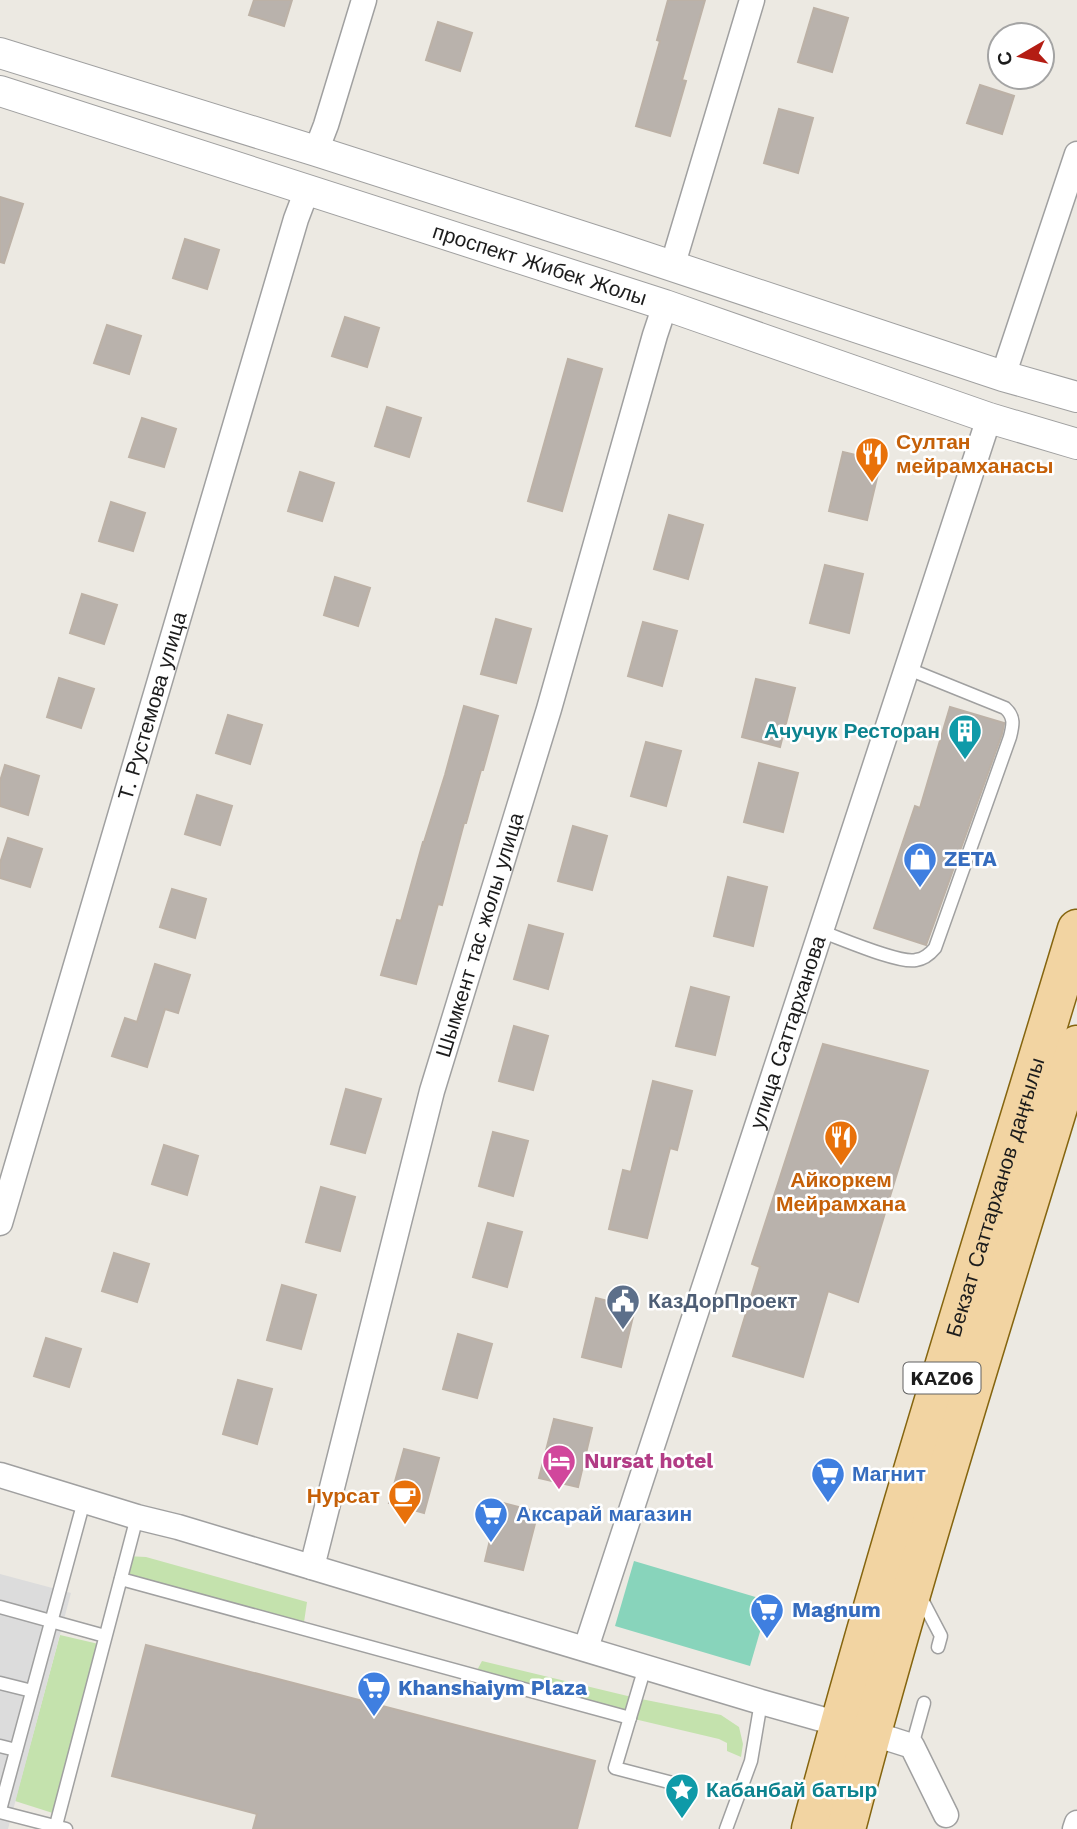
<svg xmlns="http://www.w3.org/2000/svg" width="1077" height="1829" viewBox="0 0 1077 1829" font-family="'Work Sans',sans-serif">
	<rect width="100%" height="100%" fill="#ece9e2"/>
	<g fill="#c4e2ad">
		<polygon points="126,1556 146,1557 307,1602 303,1629 121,1579"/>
		<polygon points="60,1635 103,1645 59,1815 15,1801"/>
		<polygon points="482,1661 636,1698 721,1715 739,1727 743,1744 741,1757 727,1751 727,1743 719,1739 630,1718 474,1676"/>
	</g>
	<polygon fill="#88d4bb" points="634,1561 769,1601 750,1666 615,1626"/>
	<polygon fill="#dcdcdc" points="0,1574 71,1593 8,1829 0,1829"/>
	<g fill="#b9b2ac" stroke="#bcb1a6" stroke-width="2">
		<polygon points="254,0 292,0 284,26 249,15"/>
		<polygon points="668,0 705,0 682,80 686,81 670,136 636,126 660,41 657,40"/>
		<polygon points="814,8 848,18 832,72 798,62"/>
		<polygon points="438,22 472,33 460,71 426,60"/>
		<polygon points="980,85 1014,96 1002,134 967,123"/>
		<polygon points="779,109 813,118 798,173 764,163"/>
		<polygon points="0,197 23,204 4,263 0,262"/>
		<polygon points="185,239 219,250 207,289 173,278"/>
		<polygon points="345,317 379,328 367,367 332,356"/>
		<polygon points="107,325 141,336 129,374 94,363"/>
		<polygon points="568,359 602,369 562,511 528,501"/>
		<polygon points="387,407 421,418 409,457 375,446"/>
		<polygon points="142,418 176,429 164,467 129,457"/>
		<polygon points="843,452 881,461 867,520 829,511"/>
		<polygon points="300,472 334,483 322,521 288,511"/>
		<polygon points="111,502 145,513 133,551 99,541"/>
		<polygon points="669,515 703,525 688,579 654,569"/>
		<polygon points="825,565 863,574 849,633 810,623"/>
		<polygon points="335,577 370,588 358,626 324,615"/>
		<polygon points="82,594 117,605 104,644 70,633"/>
		<polygon points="496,619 531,629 516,683 481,674"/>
		<polygon points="643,622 677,631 662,686 628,676"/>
		<polygon points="59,678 94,689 81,728 47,717"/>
		<polygon points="756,679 795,688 780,747 742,737"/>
		<polygon points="464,706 498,716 483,770 481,770 466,823 464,823 442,905 438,904 416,984 381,975 397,920 401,921 423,842 424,842 445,775"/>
		<polygon points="950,707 1004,723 1004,724 1002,734 926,945 874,928 915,806 920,808"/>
		<polygon points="228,715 262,725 250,764 216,753"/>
		<polygon points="646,742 681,751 666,806 631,796"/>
		<polygon points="759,763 798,773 783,832 744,822"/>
		<polygon points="5,765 39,776 28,815 0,806 0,781"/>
		<polygon points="197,795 232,806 220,845 185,834"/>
		<polygon points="573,826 607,836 592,890 558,881"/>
		<polygon points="8,838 42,849 30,887 0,878 0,863"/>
		<polygon points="728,877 767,887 753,946 714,936"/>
		<polygon points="172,889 206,899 195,938 160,927"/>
		<polygon points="529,925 563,934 548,989 514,979"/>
		<polygon points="155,964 190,975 178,1013 165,1009 147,1067 112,1056 125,1018 137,1022"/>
		<polygon points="691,987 729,997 715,1055 676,1046"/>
		<polygon points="514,1026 548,1036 533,1090 499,1081"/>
		<polygon points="823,1044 928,1071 858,1302 828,1291 803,1377 733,1356 760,1267 752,1264"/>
		<polygon points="653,1081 692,1091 677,1150 670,1148 647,1238 609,1229 623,1170 631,1172"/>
		<polygon points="346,1089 381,1099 365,1153 331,1144"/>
		<polygon points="493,1132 528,1141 513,1196 479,1186"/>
		<polygon points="164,1145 198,1156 187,1195 152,1184"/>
		<polygon points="321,1187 355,1197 340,1251 306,1242"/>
		<polygon points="488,1223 522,1232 507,1287 473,1277"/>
		<polygon points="114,1253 149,1264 137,1302 102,1291"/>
		<polygon points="282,1285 316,1295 301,1349 267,1340"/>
		<polygon points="596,1298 635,1308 621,1367 582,1357"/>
		<polygon points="458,1334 492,1344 477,1398 443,1389"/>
		<polygon points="46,1338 81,1349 69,1387 34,1376"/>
		<polygon points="238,1380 272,1389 257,1444 223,1434"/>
		<polygon points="554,1419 592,1428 578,1487 539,1478"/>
		<polygon points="404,1449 439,1458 424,1513 389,1503"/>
		<polygon points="499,1502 538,1512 523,1570 485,1561"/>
		<polygon points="146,1645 595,1761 577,1829 253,1829 257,1814 112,1776"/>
	</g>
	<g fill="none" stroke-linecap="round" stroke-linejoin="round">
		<g stroke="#a0a0a0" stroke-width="15">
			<g id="service">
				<path d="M820 931C840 938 899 964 916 960 924 959 930 954 935 948L1010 737C1013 725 1015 717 1005 708L906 668"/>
				<polyline points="121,1579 630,1718"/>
				<polyline points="919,1594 941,1636 938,1647"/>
				<polyline points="0,1607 105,1636"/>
				<polyline points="645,1667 615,1768 684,1786"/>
				<polyline points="0,1683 32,1691"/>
				<polyline points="0,1746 16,1750"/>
				<polyline points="912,1746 924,1703"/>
				<polyline points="0,1810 84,1501"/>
				<polyline points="0,1812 66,1829"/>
				<polyline points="55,1829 137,1517"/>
				<polyline points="726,1829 751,1761 761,1702"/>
			</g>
		</g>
		<g stroke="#a0a0a0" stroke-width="27">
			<g id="minor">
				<polyline points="316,151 326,125 364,0"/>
				<polyline points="672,267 752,0"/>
				<polyline points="1003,376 1077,154"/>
				<path id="s1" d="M0 1223 296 219 307 190"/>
				<polyline points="0,1475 137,1517 178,1527 761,1702 839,1724"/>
				<path id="s2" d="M312 1567 432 1091 549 709 655 335 665 305"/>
				<path id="s3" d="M586 1648 989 418"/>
				<polyline points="871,1733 912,1746 946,1815"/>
				<polyline points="1075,1829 1077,1823"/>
			</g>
		</g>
		<g stroke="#a0a0a0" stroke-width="32">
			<g id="tertiary">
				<polyline points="0,53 316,151 612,246 1003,376 1077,397"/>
				<path id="s4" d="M0 91 665 305 989 418 1077 444"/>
			</g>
		</g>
		<g stroke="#85650f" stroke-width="41">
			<g id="primary">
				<path id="s5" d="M811 1829C892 1527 987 1228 1077 929"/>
				<path d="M846 1829C915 1566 998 1306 1077 1045"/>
			</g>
		</g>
		<use href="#service" stroke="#fff" stroke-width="12"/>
		<use href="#minor" stroke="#fff" stroke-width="24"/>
		<use href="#tertiary" stroke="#fff" stroke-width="30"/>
		<use href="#primary" stroke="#f2d4a2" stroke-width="38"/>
	</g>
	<defs>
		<g id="restaurant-pin" transform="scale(1.75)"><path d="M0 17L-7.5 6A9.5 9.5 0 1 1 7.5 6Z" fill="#e8710a" stroke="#fff"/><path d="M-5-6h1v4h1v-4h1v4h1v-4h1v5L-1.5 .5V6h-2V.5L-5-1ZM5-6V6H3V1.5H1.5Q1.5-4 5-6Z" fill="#fff"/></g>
		<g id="building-pin" transform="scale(1.75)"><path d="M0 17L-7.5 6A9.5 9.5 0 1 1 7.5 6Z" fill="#0f9aa8" stroke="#fff"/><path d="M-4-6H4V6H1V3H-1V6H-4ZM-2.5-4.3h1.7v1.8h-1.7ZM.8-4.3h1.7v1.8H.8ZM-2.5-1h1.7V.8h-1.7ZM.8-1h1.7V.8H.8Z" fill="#fff"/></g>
		<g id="shop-pin" transform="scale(1.75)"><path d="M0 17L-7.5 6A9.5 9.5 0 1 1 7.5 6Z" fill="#3f7fe0" stroke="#fff"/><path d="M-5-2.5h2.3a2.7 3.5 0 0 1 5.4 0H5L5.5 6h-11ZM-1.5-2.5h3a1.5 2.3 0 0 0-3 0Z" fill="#fff"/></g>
		<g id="civic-pin" transform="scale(1.75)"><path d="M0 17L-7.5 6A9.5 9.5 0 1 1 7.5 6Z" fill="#5c6f8a" stroke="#fff"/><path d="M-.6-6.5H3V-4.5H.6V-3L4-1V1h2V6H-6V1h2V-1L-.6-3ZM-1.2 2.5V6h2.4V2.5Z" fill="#fff"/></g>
		<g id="hotel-pin" transform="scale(1.75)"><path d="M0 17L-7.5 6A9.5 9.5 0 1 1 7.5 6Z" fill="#d1479c" stroke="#fff"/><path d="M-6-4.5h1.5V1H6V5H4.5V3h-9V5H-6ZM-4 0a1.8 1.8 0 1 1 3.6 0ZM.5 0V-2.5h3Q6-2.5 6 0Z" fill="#fff"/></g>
		<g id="supermarket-pin" transform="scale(1.75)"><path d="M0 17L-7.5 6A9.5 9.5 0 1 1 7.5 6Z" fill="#3f7fe0" stroke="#fff"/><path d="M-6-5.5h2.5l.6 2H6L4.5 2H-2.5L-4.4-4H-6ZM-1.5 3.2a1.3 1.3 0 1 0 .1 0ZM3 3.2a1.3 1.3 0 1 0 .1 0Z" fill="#fff"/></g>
		<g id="cafe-pin" transform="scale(1.75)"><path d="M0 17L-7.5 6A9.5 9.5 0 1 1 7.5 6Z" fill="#e8710a" stroke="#fff"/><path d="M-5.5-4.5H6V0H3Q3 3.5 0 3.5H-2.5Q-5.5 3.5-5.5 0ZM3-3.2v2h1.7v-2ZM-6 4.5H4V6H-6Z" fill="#fff"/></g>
		<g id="sight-pin" transform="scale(1.75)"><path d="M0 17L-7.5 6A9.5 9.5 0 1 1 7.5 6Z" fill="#0f9aa8" stroke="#fff"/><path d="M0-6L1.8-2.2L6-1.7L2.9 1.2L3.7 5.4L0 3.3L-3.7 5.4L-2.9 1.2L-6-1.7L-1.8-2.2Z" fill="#fff"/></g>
	</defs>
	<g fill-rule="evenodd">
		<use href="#restaurant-pin" x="872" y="454"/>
		<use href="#building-pin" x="965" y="731"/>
		<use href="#shop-pin" x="920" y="859"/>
		<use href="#restaurant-pin" x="841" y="1137"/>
		<use href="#civic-pin" x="623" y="1301"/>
		<use href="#hotel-pin" x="559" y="1461"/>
		<use href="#supermarket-pin" x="828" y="1474"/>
		<use href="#cafe-pin" x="405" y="1496"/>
		<use href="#supermarket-pin" x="491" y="1514"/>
		<use href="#supermarket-pin" x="767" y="1610"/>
		<use href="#supermarket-pin" x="374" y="1688"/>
		<use href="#sight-pin" x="682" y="1790"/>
	</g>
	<g text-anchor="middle" stroke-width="5" stroke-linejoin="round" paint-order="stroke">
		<rect fill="#fff" stroke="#606060" stroke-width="2" x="903.5" y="1362.5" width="77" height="31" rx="5"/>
		<g font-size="19" font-weight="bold" fill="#1c1c1c">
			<text x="942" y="1385">KАZ06</text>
		</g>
		<g font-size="21" fill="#1c1c1c" stroke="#fff">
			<text dy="7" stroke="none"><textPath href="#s4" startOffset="567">проспект Жибек Жолы</textPath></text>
			<text dy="7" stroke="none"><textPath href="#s1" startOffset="539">Т. Рустемова улица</textPath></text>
			<text dy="7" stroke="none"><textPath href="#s2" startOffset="654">Шымкент тас жолы улица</textPath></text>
			<text dy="7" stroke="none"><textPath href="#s3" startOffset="648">улица Саттарханова</textPath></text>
			<text dy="7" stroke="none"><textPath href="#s5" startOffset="658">Бекзат Саттарханов даңғылы</textPath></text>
		</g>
		<g font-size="21" font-weight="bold" fill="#c56008" stroke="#fff" text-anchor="start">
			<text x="896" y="449">Султан<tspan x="896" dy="24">мейрамханасы</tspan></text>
			<text x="841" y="1187" text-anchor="middle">Айкоркем<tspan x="841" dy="24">Мейрамхана</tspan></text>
			<text x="380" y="1503" text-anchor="end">Нурсат</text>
		</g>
		<g font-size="21" font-weight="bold" fill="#0d838f" stroke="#fff" text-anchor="end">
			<text x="940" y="738">Ачучук Ресторан</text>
			<text x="706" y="1797" text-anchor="start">Кабанбай батыр</text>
		</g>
		<g font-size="21" font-weight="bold" fill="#366cbe" stroke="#fff" text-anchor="start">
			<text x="944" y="866">ZETA</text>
			<text x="852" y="1481">Магнит</text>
			<text x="516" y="1521">Аксарай магазин</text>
			<text x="792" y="1617">Magnum</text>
			<text x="398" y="1695">Khanshaiym Plaza</text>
		</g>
		<g font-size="21" font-weight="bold" fill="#4e5e75" stroke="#fff" text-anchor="start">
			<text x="648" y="1308">КазДорПроект</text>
		</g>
		<g font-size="21" font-weight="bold" fill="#b23c85" stroke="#fff" text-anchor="start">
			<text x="584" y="1468">Nursat hotel</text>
		</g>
	</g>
	<g transform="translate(1021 56) rotate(261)"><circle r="33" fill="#ffffff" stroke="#a4a4a4" stroke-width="2"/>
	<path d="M0-5L12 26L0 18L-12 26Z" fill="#b41d14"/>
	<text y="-10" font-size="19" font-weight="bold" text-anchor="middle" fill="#1c1c1c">С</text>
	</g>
</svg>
